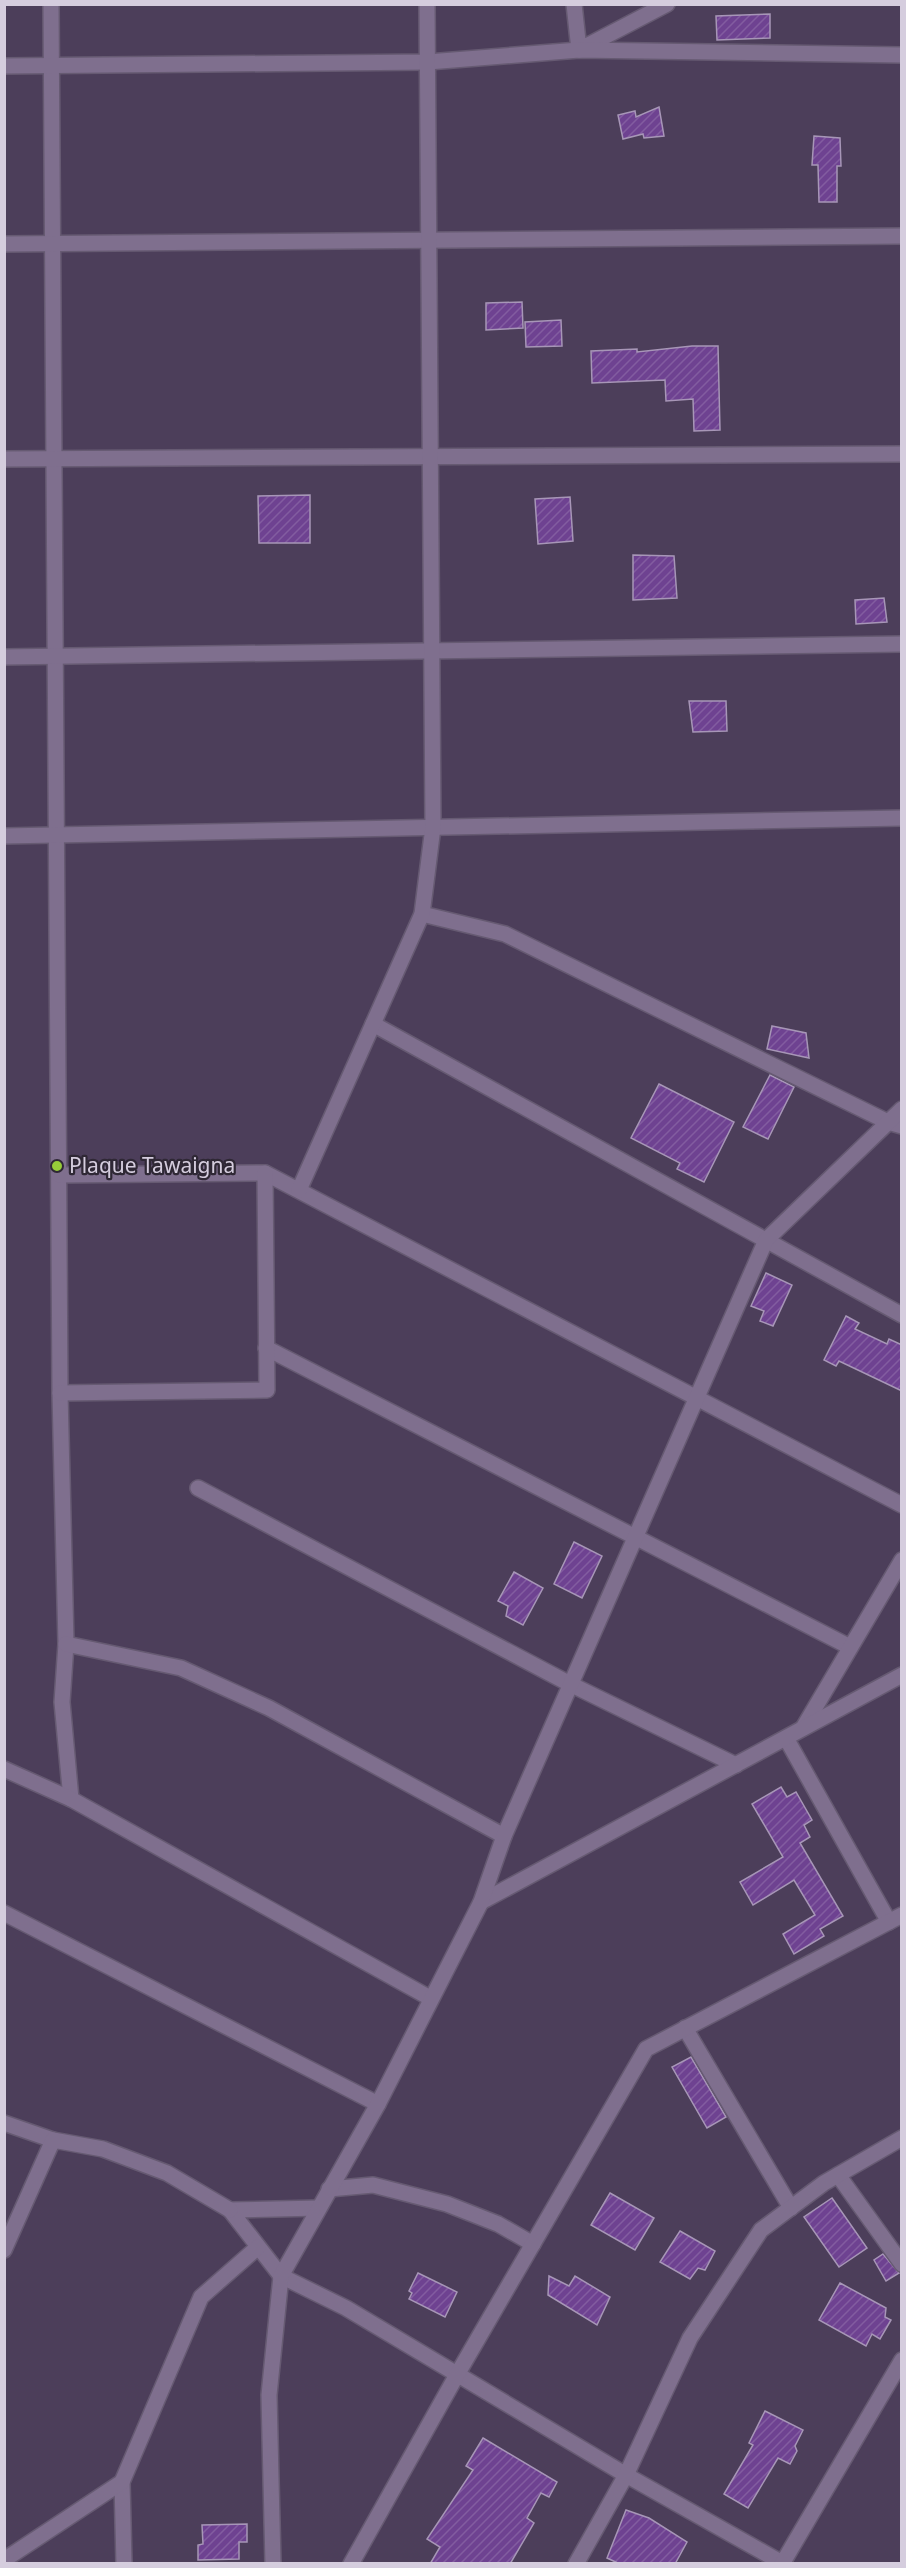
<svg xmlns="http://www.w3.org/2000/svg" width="906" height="2568" viewBox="0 0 906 2568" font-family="'Noto Sans',sans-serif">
	<defs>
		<pattern id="building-hatch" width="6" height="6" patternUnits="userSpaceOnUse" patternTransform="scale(1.5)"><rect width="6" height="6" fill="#6e4291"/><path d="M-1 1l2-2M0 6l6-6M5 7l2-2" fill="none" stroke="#825ca0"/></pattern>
	</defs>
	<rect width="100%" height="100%" fill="#4c3e5a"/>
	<g fill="url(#building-hatch)" stroke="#a796b7" stroke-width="1.5">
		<polygon points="770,14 770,38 717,40 716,16"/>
		<polygon points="659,107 664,136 644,138 643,134 623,139 618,115 635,111 636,117"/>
		<polygon points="814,136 840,138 841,166 837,166 837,202 819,202 818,165 812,165"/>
		<polygon points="522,302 523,328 486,330 486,303"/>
		<polygon points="561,320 562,346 526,347 525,322"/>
		<polygon points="692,346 718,346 720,430 694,431 693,399 666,401 665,380 592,383 591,351 637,349 637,352"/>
		<polygon points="310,495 310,543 259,543 258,496"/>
		<polygon points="570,497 573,541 538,544 535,499"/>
		<polygon points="633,555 674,556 677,598 633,600"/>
		<polygon points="884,598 887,622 856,624 855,600"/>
		<polygon points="689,701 726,701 727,731 693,732"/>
		<polygon points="772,1026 806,1033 809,1058 767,1049"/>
		<polygon points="770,1075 794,1087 768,1139 743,1127"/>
		<polygon points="659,1084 734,1122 704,1182 677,1169 680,1163 631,1138"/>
		<polygon points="766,1273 792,1285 773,1326 760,1321 764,1311 751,1306"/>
		<polygon points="846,1316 859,1323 855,1329 887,1344 889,1339 902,1345 902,1391 839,1361 836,1366 824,1360"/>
		<polygon points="574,1542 602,1556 582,1598 554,1584"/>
		<polygon points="514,1572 543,1588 523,1625 506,1616 508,1606 498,1601"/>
		<polygon points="781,1787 787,1797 796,1792 812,1820 804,1825 810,1837 800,1843 843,1916 820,1929 824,1936 794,1954 783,1934 815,1915 794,1880 753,1905 740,1882 783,1857 752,1804"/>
		<polygon points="691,2057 726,2117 707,2128 672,2067"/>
		<polygon points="610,2193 654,2218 635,2250 591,2225"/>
		<polygon points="832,2198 867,2248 839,2267 804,2217"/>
		<polygon points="680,2231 715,2251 705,2270 698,2268 690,2279 660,2262"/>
		<polygon points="883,2254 899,2273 886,2281 874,2260"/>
		<polygon points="418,2273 457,2292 445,2317 409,2299 412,2293 409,2291"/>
		<polygon points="549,2276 569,2286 575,2276 610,2297 597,2325 548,2295"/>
		<polygon points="840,2283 886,2308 885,2317 891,2320 880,2339 872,2334 866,2346 819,2320"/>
		<polygon points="765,2411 803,2430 795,2446 797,2451 790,2464 778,2458 748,2508 724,2494 753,2445 749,2443"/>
		<polygon points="483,2438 557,2482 549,2497 541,2493 527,2518 534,2523 510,2564 430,2564 440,2547 427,2539 473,2470 466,2466"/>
		<polygon points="626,2510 649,2518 687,2542 675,2564 620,2564 607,2558"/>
		<polygon points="247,2524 247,2542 239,2542 239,2559 198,2560 198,2545 203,2544 202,2525"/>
	</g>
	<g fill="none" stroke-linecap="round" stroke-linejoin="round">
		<g stroke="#665a72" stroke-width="18">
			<g id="minor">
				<polyline points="51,4 60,1393 66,1644 62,1702 71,1799"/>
				<polyline points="574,4 579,50 667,4"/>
				<polyline points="4,66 428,62 579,50 902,55"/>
				<polyline points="4,244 902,236"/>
				<polyline points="4,459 902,454"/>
				<polyline points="4,657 902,644"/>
				<polyline points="4,836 902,818"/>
				<polyline points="422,914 505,934 888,1122 902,1126"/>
				<polyline points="373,1024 902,1315"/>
				<polyline points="59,1175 265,1173 902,1505"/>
				<polyline points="299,1190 422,914 433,827 427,4"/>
				<polyline points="266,1348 850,1647"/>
				<polyline points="60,1393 267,1390 265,1173"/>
				<polyline points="198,1488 570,1684 736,1765"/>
				<polyline points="66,1644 181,1668 269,1708 504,1836"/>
				<polyline points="803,1728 902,1560"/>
				<polyline points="786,1738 889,1922"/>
				<polyline points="4,1769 71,1799 430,1998"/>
				<polyline points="481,1902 902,1675"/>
				<polyline points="4,1913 378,2104"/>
				<polyline points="685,2028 791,2208"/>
				<polyline points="4,2123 53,2140"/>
				<polyline points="838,2175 902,2264"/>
				<polyline points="329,2189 373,2185 447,2204 498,2224 533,2244"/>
				<polyline points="319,2208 230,2210 281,2276 346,2308 626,2475 784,2564"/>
				<polyline points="4,2250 53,2140 103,2149 167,2173 230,2210"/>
				<polyline points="122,2482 124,2564"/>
				<polyline points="4,2560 122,2482 201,2297 258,2247"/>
				<polyline points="273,2564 269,2395 281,2276 378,2104 481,1902 504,1836 766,1240 902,1109"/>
				<polyline points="351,2564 458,2373 646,2049 902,1915"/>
				<polyline points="576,2564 626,2475 690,2338 761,2230 824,2183 902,2138"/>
				<polyline points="782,2564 902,2360"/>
			</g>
		</g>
		<use href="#minor" stroke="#7f6f8e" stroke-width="15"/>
	</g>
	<circle fill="#96cc39" stroke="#2f2835" stroke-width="2" cx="57" cy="1166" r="6"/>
	<g text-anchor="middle" stroke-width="4.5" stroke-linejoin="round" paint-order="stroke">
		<g font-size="21" fill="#d5cdde" stroke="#2f2835" text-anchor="start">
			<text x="69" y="1173">Plaque Tawaigna</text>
		</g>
	</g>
	<rect width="906" height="2568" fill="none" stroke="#d5cdde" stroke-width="12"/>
</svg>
